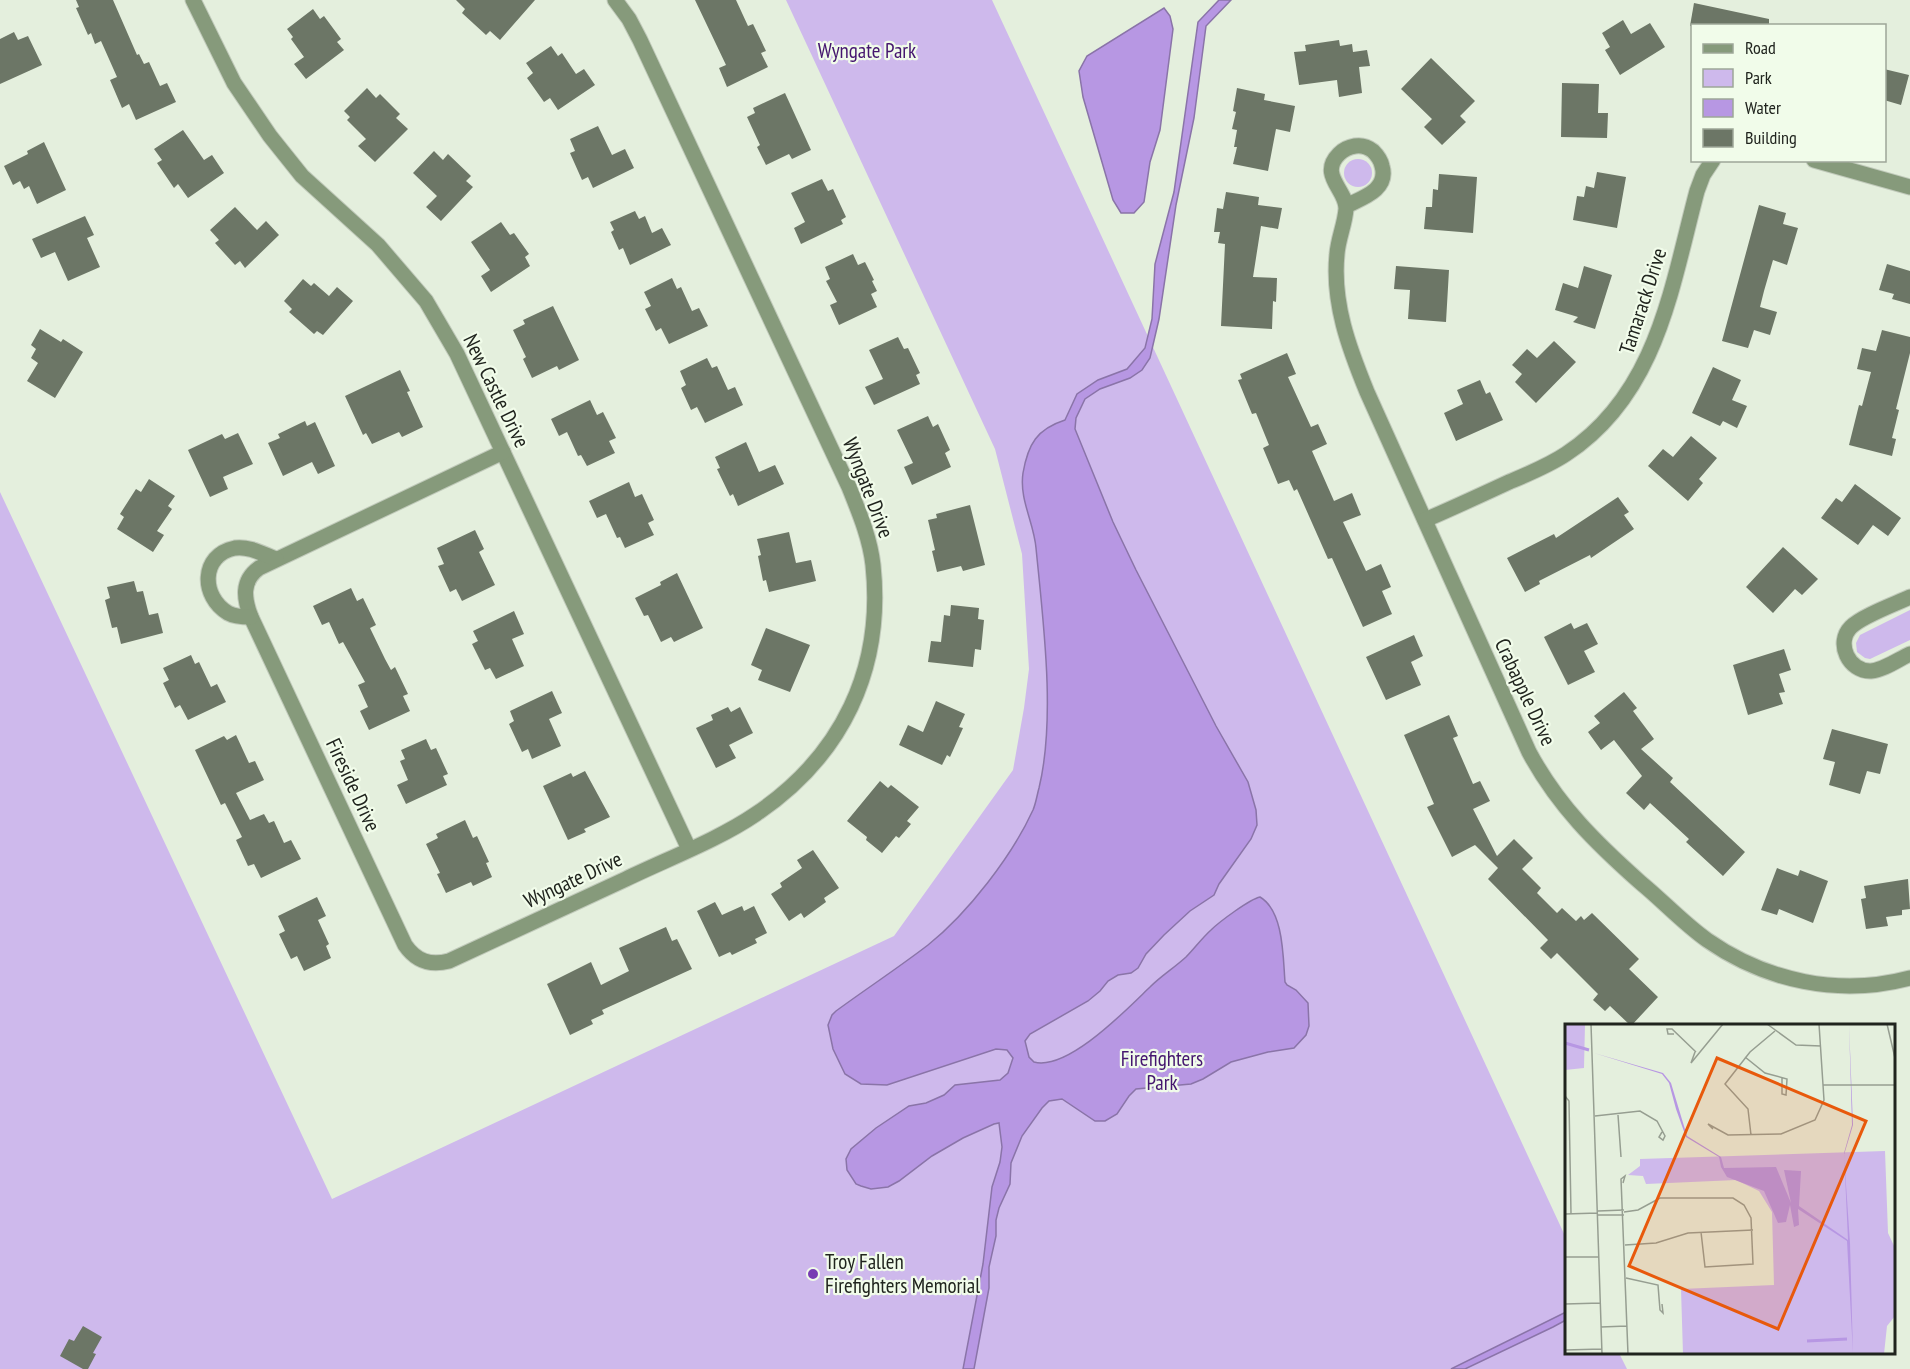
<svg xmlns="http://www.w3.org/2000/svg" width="1910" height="1369" viewBox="0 0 1910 1369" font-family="'PT Sans Narrow',sans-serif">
	<rect width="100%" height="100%" fill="#e4efdd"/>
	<g fill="#ceb9ec">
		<polygon points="786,0 992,0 1566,1238 1566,1352 1619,1353 1627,1369 0,1369 0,492 332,1199 894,936 1013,770 1024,708 1029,669 1022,554 995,449"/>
		<circle cx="1358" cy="173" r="14"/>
		<polygon points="1910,610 1910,640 1870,659 1865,658 1857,652 1856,643 1860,635"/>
	</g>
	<g fill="#b797e3" stroke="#8a74a8" stroke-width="1.5">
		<path d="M1219 0H1231L1206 26 1194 118 1176 205 1159 319 1150 358 1142 370 1130 378 1100 389 1085 399 1076 418 1075 429 1113 522 1136 570 1216 726 1248 782 1256 810 1257 825 1251 839 1219 884 1214 895 1190 911 1164 935 1146 954 1138 968 1131 973 1118 975 1108 981 1100 991 1088 1001 1030 1034 1025 1041 1029 1057 1034 1062C1068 1071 1127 1009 1150 987 1161 976 1174 968 1186 957 1194 949 1202 938 1211 930 1219 922 1250 899 1260 897 1284 911 1283 958 1285 982L1287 985 1296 990 1308 1003 1309 1026 1306 1035 1294 1048 1268 1052 1231 1062 1203 1079 1191 1084 1136 1089 1129 1096 1117 1114 1105 1121H1095L1062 1099 1049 1101 1042 1108 1022 1136 1011 1163 1010 1184 999 1208 996 1220V1236L989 1267V1288L974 1369H963L983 1264 992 1187 1000 1162 1002 1147 999 1123 994 1124 963 1138 932 1156 899 1181 888 1187 871 1189 861 1186 856 1184 847 1170 846 1159 851 1149 876 1128 909 1106 926 1103 944 1095 955 1085 1000 1080 1008 1073 1013 1058 1007 1050 996 1049 887 1085 861 1084 845 1074 833 1049 828 1025 832 1015 836 1011C866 989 898 968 928 945 968 913 1012 856 1033 810 1036 803 1037 795 1039 788 1056 718 1043 620 1036 548 1034 523 1019 499 1023 473 1028 444 1037 429 1065 420L1077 394 1098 380 1127 369 1145 348 1152 319 1155 264 1174 192 1198 22Z"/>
		<polygon points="1164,8 1170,16 1173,29 1160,130 1150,162 1144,202 1134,213 1121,213 1113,200 1083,97 1079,71 1087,56"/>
		<polygon points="1566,1312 1566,1320 1553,1327 1465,1369 1451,1369"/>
	</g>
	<g fill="#6c7666">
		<polygon points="76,0 113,0 137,55 139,54 144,64 149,62 160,86 167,83 176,102 136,120 129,104 122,108 110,80 117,77 101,41 95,44 91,33 88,35 76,8 79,7"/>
		<polygon points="456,0 535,0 500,40 490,31 486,35 462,13 465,9"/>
		<polygon points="695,0 736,0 748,26 753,24 766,51 761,53 768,67 727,87 719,68 726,65"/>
		<polygon points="1694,3 1769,19 1769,26 1690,26"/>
		<polygon points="313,9 320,19 324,16 341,39 337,42 344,50 306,79 294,64 304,57 291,39 293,37 287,29"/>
		<polygon points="1623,20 1631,34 1650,23 1665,47 1620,75 1605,50 1610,47 1602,33"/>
		<polygon points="14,32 18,40 28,36 42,65 0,84 0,39"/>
		<polygon points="1339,40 1340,46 1352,44 1353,52 1367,50 1370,66 1359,67 1362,93 1339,97 1337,80 1299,85 1294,52 1306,51 1305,45"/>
		<polygon points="551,46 558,56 562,53 576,74 584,69 595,85 558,110 550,98 544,102 527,78 533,73 526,63"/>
		<polygon points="1431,58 1475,101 1460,116 1466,122 1442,145 1424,127 1432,119 1401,89"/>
		<polygon points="1884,69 1909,75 1901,105 1884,100"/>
		<polygon points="1562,83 1599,84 1598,113 1608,113 1607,138 1561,137"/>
		<polygon points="367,88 376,98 380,94 400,114 396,118 408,129 375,162 358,146 366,139 347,120 350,117 344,111"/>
		<polygon points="1237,88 1265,94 1264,100 1295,106 1290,132 1276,129 1268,171 1233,164 1237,147 1234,147 1237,130 1232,129 1236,112 1233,111"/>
		<polygon points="785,93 811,150 792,159 789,154 766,165 757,147 760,145 747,117 755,113 753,108"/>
		<polygon points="598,126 612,155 625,149 634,168 593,188 588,177 582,180 570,153 575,151 570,139"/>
		<polygon points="183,130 204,160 212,155 224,173 188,198 178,184 174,188 157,163 162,160 154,149"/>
		<polygon points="44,142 66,190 37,204 29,186 24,189 20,181 13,185 4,166 28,154 27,151"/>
		<polygon points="434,151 443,160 448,154 471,176 466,181 473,187 441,221 426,207 437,196 413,173"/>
		<polygon points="1597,172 1626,177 1617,228 1573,220 1577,196 1584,197 1586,186 1594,188"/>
		<polygon points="1439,174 1477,177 1473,233 1424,229 1426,207 1432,207 1433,189 1438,190"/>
		<polygon points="822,179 828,191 833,189 846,217 841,220 843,224 801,244 794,228 805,222 791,193"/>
		<polygon points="1226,192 1259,197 1258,205 1282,208 1278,229 1261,226 1253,277 1277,278 1276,302 1273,301 1272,329 1221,326 1225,244 1218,243 1220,232 1214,232 1217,208 1223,209"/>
		<polygon points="1759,205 1786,213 1783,224 1798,228 1787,265 1773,260 1764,291 1760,307 1777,312 1770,335 1754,330 1748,348 1722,341"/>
		<polygon points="235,207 257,230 266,221 279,235 245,268 240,261 235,265 215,243 219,240 210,230"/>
		<polygon points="635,211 639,219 645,216 652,233 662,228 671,245 630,265 623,248 619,250 611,232 614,230 610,222"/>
		<polygon points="85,216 94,235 87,238 100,267 68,281 55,252 41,258 32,239"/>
		<polygon points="501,222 510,235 514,233 529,254 525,257 530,266 491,292 481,276 490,270 471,242"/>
		<polygon points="853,254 858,265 865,262 874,280 872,281 877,291 871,294 877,307 839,325 830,305 837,302 826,281 830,279 825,267"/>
		<polygon points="1887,264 1910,271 1910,304 1892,299 1894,294 1879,290"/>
		<polygon points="1396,266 1449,270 1446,322 1408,319 1410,290 1394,289"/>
		<polygon points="1584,266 1612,275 1595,329 1573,322 1578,317 1555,310 1563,283 1578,288"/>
		<polygon points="672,278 677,289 681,287 692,311 699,308 708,326 669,344 661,328 656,331 645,309 651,306 644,292"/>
		<polygon points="303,279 311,286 314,283 329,296 337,287 353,301 323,335 317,331 314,334 289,312 292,309 284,301"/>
		<polygon points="553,306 579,360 559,370 557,366 532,378 523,359 526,357 513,330 525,324 523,320"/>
		<polygon points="40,329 61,342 63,339 83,352 55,398 27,381 38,363 31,358 36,349 31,345"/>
		<polygon points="1882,330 1910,337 1910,353 1896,409 1899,410 1892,438 1896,439 1892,456 1849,445 1859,405 1862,406 1871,372 1857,369 1862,348 1876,351"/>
		<polygon points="898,337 904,349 908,348 920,373 916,375 920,384 874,405 865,387 883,379 869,350"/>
		<polygon points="1554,341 1576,362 1536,403 1515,382 1522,374 1512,365 1527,349 1537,358"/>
		<polygon points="1287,353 1296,374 1288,377 1311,427 1318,424 1327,444 1312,451 1334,501 1352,493 1361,515 1343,522 1366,571 1381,564 1391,587 1382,591 1392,614 1363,627 1332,558 1328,559 1297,489 1294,491 1289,480 1278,484 1263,448 1269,445 1256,413 1252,414 1238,380 1242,379 1240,374"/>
		<polygon points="707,358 712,368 717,366 728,390 735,387 743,405 705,423 697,407 691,410 681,388 686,385 680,371"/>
		<polygon points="1713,367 1741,380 1732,400 1747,406 1737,428 1723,421 1720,426 1692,413"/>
		<polygon points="400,370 410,391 407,392 423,427 402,437 399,432 372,444 366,433 363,435 345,396"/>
		<polygon points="1480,380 1486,394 1490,392 1503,420 1456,441 1444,413 1463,404 1457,390"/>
		<polygon points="590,400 597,415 603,412 616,438 609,441 615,453 587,466 581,455 578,456 567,432 559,436 551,419"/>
		<polygon points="928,416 933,427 938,424 950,450 945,453 951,467 912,485 904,467 913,463 897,430"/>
		<polygon points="305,421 307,426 315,422 335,466 318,474 312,462 283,476 268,443 280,438 278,434"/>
		<polygon points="238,433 253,464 223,477 228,489 210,497 188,450 222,434 225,439"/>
		<polygon points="1691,436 1717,458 1699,479 1703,483 1688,501 1648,466 1663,449 1673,457"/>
		<polygon points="746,442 759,472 775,465 784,484 738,506 733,494 730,496 717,469 720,468 715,457"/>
		<polygon points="149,479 175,496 168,506 172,509 157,531 164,535 153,552 117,529 124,517 120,514 136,489 141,492"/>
		<polygon points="629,482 635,497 642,494 654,520 648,523 654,535 625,548 620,537 617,538 606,514 597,518 589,501"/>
		<polygon points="1855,484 1901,518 1888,536 1873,525 1858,545 1821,518 1836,498 1842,502"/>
		<polygon points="1618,497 1629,512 1624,515 1634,529 1591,558 1590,555 1539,581 1540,584 1525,592 1507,558 1554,534 1556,538"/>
		<polygon points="970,505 985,565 963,571 961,566 937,572 932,551 935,550 928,520 937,518 936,514"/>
		<polygon points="475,530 484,549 479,552 495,585 462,601 456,589 450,592 438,566 444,564 437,548"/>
		<polygon points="789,532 796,563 811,560 816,581 769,592 766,580 763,581 758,556 761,555 757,539"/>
		<polygon points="1783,547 1818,579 1802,595 1795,589 1773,613 1746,587"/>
		<polygon points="677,573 703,628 674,642 671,637 661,642 648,615 644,616 635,598 661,585 660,582"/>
		<polygon points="134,581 137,592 143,591 149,615 158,613 163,633 121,644 117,627 112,628 105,600 110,598 107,587"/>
		<polygon points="351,588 357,601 363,598 376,625 370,628 385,659 391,670 395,667 408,694 403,696 410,711 369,730 360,711 368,707 358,685 365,682 343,642 339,644 329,622 322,625 313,606"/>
		<polygon points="951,605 979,608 978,619 984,620 981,650 975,649 973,667 928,662 931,641 941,642 944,615 950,616"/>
		<polygon points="514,611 524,634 512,639 524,666 496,679 490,668 485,670 472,644 478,641 473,631"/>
		<polygon points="1571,623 1574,629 1587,623 1598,644 1584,651 1595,672 1568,685 1544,637"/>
		<polygon points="766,628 810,645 790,692 758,680 762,670 751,665"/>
		<polygon points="1414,635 1423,656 1411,662 1421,685 1386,700 1366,657"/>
		<polygon points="1784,649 1791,670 1779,674 1785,692 1779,693 1783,704 1748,715 1733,665"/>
		<polygon points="191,655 195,664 199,662 211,687 217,684 226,702 188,720 180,705 175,708 163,683 169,680 163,668"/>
		<polygon points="552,691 562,713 549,719 561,746 532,759 528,749 522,752 509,724 514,721 510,711"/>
		<polygon points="1624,692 1637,708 1633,711 1654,739 1641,749 1673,778 1670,782 1745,852 1723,876 1686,842 1689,839 1650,803 1644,810 1626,793 1642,776 1614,740 1601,750 1588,732 1600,723 1594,716"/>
		<polygon points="936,701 965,714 959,727 963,728 950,757 947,755 942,765 899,745 908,725 923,732"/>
		<polygon points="728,707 731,712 740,707 753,733 729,745 736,758 716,768 696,728 713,720 711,715"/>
		<polygon points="1449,715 1458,736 1453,738 1473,784 1480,781 1490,801 1473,809 1497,856 1514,839 1533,858 1522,869 1541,888 1537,893 1557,913 1562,908 1576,921 1581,916 1584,920 1592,913 1639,959 1629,969 1658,997 1631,1026 1610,1006 1605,1011 1593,1000 1598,994 1557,953 1551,959 1540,948 1548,940 1488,879 1498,868 1475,845 1452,857 1427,807 1434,804 1404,735"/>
		<polygon points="1832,729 1888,744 1880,774 1867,771 1860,794 1829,785 1835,762 1823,759"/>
		<polygon points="236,735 249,763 255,761 264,780 236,793 250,820 264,814 269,823 274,821 284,843 291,840 301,859 261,878 254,864 248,866 236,840 242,837 225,803 221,805 195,750 224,736 227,740"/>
		<polygon points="426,739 431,750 436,748 448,774 443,776 447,785 406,804 397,785 408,780 400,761 405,759 401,750"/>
		<polygon points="585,771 610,817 584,829 586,832 568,840 543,786 571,773 573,777"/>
		<polygon points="880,781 888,788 891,785 919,807 907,821 911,824 899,838 896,836 882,853 866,840 867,837 847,821"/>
		<polygon points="465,820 473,838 477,836 489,862 486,863 492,877 473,886 471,882 446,893 437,874 440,873 426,844 438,838 436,834"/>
		<polygon points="813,850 839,888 824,898 826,902 804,918 801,913 789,921 771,894 782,887 780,883 802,868 797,860"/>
		<polygon points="1777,868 1798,876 1800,870 1828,881 1813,923 1779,909 1777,915 1761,910"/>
		<polygon points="1908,879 1910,909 1902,910 1902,915 1886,917 1888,926 1866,929 1861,899 1866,898 1864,886"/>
		<polygon points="317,897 326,916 318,920 329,944 326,946 331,958 304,971 297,956 291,959 279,934 285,931 278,916"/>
		<polygon points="715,902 722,915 742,906 744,911 754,906 767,933 755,939 757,943 732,955 730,952 719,957 697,911"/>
		<polygon points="666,927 672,941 677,939 692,969 602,1010 604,1014 591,1020 593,1024 570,1035 547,984 591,962 601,985 629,971 619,948"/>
		<polygon points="83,1326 102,1337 93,1353 96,1354 88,1369 83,1369 60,1356 69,1339 74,1341"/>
	</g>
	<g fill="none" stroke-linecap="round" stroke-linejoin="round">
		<g stroke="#c1cabb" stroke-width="17">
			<g id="minor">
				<polyline points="193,0 234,83 270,136 302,176 378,245 426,301 457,354 689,849"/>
				<polyline points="1814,160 1910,187"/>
				<path d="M1346 206C1362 198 1389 190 1382 166 1381 161 1377 155 1373 151 1368 147 1361 145 1355 146 1349 147 1343 150 1339 154 1318 175 1347 190 1346 209 1345 224 1338 239 1337 254 1332 303 1349 348 1367 392L1529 752C1558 806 1596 843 1641 883 1663 901 1683 923 1707 940 1766 981 1839 997 1910 978"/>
				<path d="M503 452 259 568C241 581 244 599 251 617L405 945C416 961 430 966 449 961 508 934 567 906 626 879 667 859 718 840 756 814 842 756 884 669 873 565 870 538 859 512 849 487L640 40 629 19 615 0"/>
				<path d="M1425 520C1453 508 1481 495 1509 482 1528 474 1548 466 1566 454 1657 394 1671 289 1697 191L1703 175 1713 160"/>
				<path d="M1910 597C1895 604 1862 616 1851 627 1835 643 1849 672 1871 671 1884 670 1899 659 1910 654"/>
				<path d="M251 617C244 617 235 617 228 613 201 597 200 555 235 548 249 546 263 554 276 559"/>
			</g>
		</g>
		<use href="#minor" stroke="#869a7b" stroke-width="15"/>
	</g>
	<circle fill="#783db3" stroke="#f1fcea" stroke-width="2" cx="813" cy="1274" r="6"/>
	<g text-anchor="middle" stroke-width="4.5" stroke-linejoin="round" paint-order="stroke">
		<g font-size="21" fill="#45166f" stroke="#f1fcea">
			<text x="867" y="58">Wyngate Park</text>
			<text x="1162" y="1066">Firefighters<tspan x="1162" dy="24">Park</tspan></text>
		</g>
		<g font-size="21" fill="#20241e" stroke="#f1fcea">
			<text transform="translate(1643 301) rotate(-72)" y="7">Tamarack Drive</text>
			<text transform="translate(496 391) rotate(64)" y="7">New Castle Drive</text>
			<text transform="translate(868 488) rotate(69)" y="7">Wyngate Drive</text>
			<text transform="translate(1525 692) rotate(65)" y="7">Crabapple Drive</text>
			<text transform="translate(353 785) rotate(65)" y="7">Fireside Drive</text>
			<text transform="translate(573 880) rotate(-25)" y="7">Wyngate Drive</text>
		</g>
		<g font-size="21" fill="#20241e" stroke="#f1fcea" text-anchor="start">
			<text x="825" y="1269">Troy Fallen<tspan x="825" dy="24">Firefighters Memorial</tspan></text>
		</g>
	</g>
	<g transform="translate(1565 1024)">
		<rect width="330" height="330" fill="#e4efdd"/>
		<path d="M0 0H20L19 44 0 46ZM320 127 323 209 330 224V292L322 302 319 330H118L116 265 209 261 207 188 194 167 171 156 81 160 78 152 63 151 75 142V135Z" fill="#ceb9ec"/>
		<path d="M284 0 288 101 279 131 285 219 288 330 282 217 233 185 234 201 229 203 225 181 221 198 213 199 199 167 162 153 156 143 154 133 121 113 111 85 104 59 97 50 29 29 98 49 106 59 122 112 156 133 159 144 211 143 226 179 219 146 236 147 234 182 283 216 279 129 287 101Z" fill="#b797e3"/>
		<path fill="none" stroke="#b797e3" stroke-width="3" d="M0 19 24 26M242 317 282 315"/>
		<path fill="none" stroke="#969e91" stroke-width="1.5" d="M26 0 37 330M202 0 231 21 256 22M322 0 330 34M109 10H103L102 5H107L131 28M130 28 126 39 158 0M180 33 200 49 222 55 221 71 217 70V54M258 61H330M0 72 4 77 6 190M53 91 56 133M30 92 75 87 92 97 100 112 98 116 94 113 97 108M148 105 143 100 163 111 216 110 250 96 259 76 254 0M186 111 183 85 160 60 185 28 210 7M58 159 60 152 56 155 63 330M33 187 59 186M59 188 73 186 95 174H168L179 181 186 194 188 240 140 243 136 208M0 190 33 189M33 191H59M60 221 91 219 123 209 188 206M0 233H34M61 254 93 261 95 286 98 289 97 280M0 280 36 279M36 303 62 302M0 326 37 325"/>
		<path fill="#e8590c" fill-opacity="0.15" stroke="#e8590c" stroke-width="3" d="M152 34 301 97 213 305 64 242Z"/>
		<rect width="330" height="330" fill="none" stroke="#20241e" stroke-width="3"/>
	</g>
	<rect x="1691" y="24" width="195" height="138" fill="#f1fcea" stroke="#9da698" stroke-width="1.5"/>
	<rect x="1703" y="44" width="30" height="9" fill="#869a7b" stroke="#9da698" stroke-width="1.5"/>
	<text x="1745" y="54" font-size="18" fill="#20241e">Road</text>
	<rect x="1703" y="69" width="30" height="18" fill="#ceb9ec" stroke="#9da698" stroke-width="1.5"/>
	<text x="1745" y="84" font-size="18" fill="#20241e">Park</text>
	<rect x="1703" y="99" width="30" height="18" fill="#b797e3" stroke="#9da698" stroke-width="1.5"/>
	<text x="1745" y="114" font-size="18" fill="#20241e">Water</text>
	<rect x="1703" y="129" width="30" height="18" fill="#6c7666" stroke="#9da698" stroke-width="1.5"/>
	<text x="1745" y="144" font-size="18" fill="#20241e">Building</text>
</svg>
